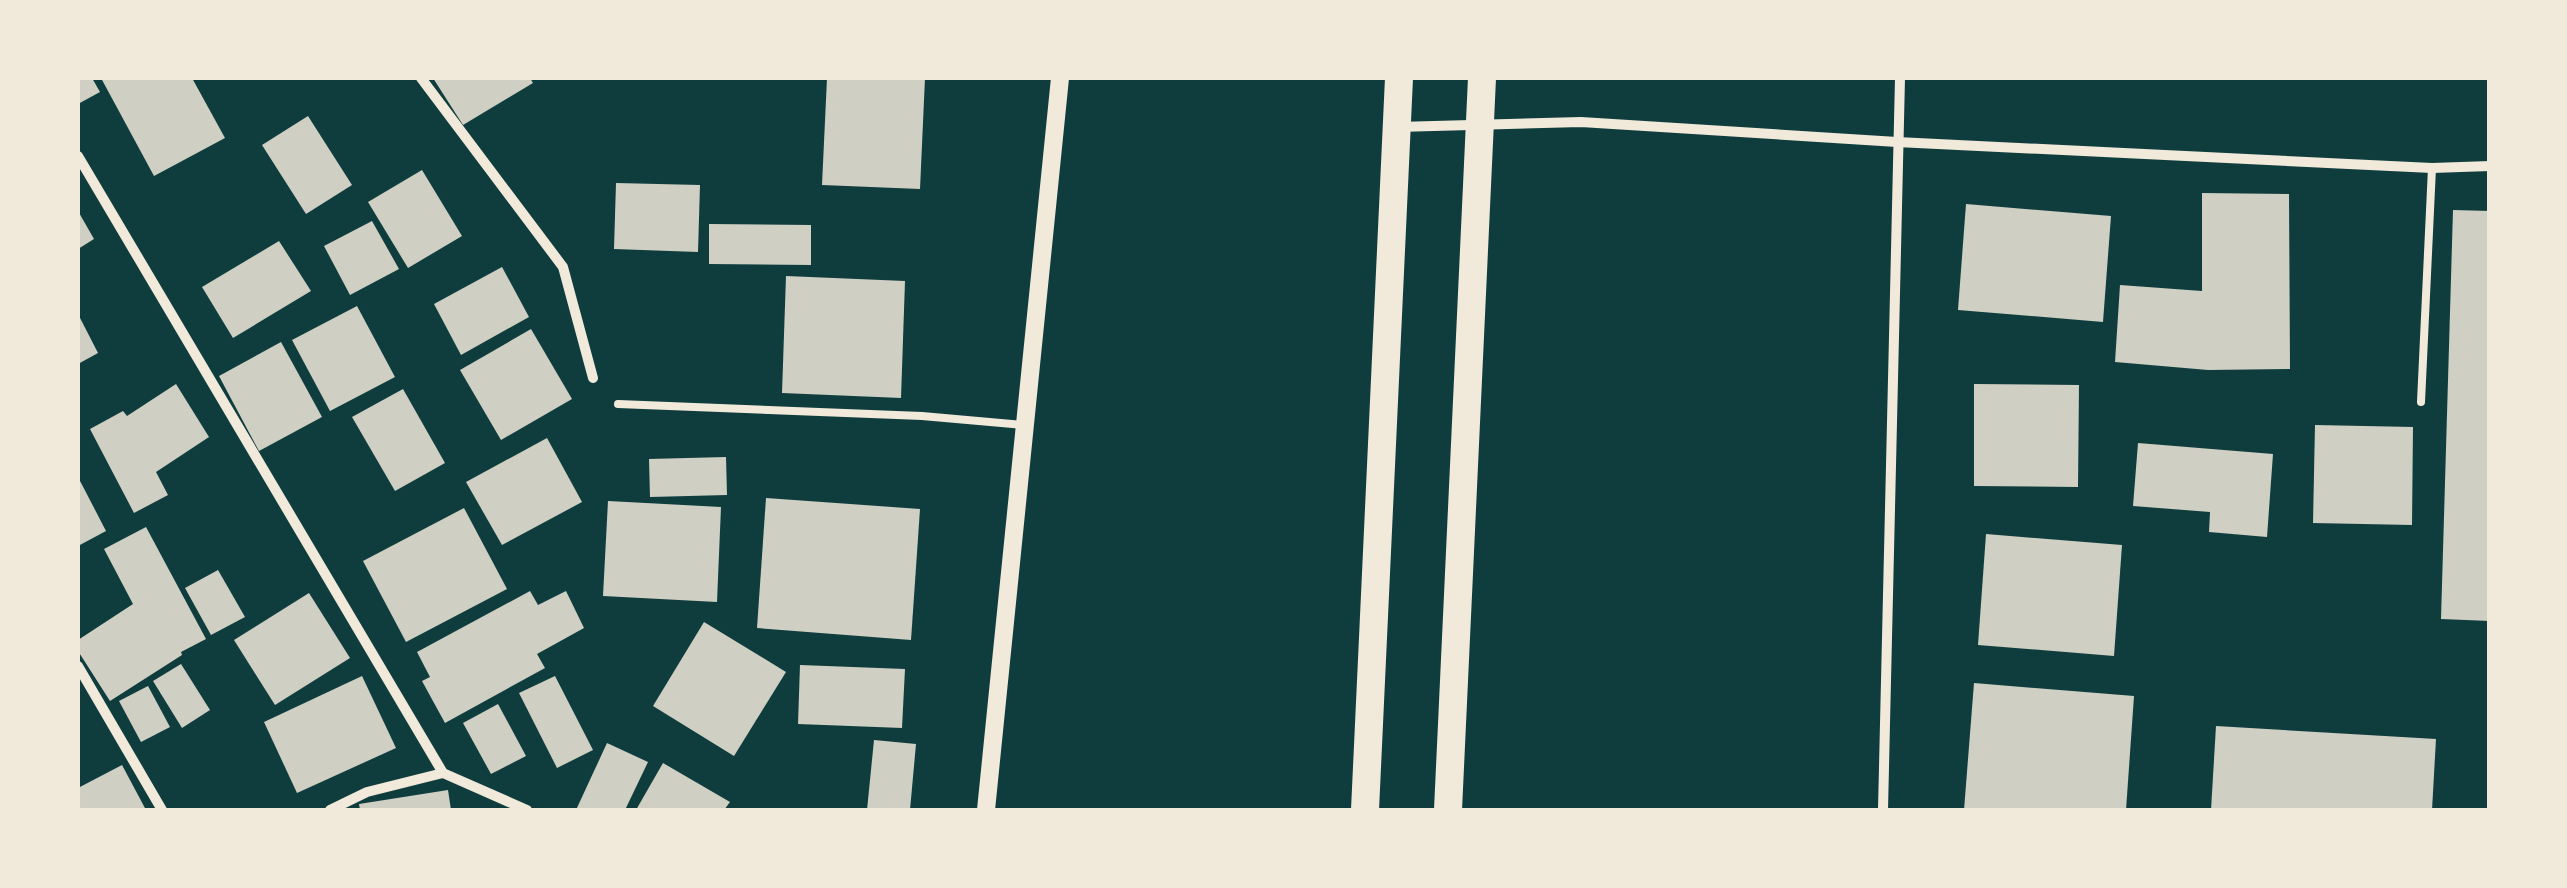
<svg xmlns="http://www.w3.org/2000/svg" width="2567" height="888" viewBox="0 0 2567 888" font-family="'Alegreya Sans',sans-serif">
	<rect width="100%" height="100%" fill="#0f3d3e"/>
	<g fill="#cfcfc3">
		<polygon points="78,78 92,78 100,92 78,104"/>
		<polygon points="101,78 192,78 225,138 154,176"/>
		<polygon points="433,78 530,78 533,83 463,125"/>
		<polygon points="827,78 925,78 920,189 822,185"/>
		<polygon points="308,116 352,185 306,214 262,145"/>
		<polygon points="422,170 462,236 408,268 368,202"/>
		<polygon points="616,183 700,185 698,252 614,249"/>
		<polygon points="2202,193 2289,194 2290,369 2208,370 2115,362 2120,285 2202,291"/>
		<polygon points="1966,204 2111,216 2103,322 1958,310"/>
		<polygon points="2453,210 2490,211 2490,621 2441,619"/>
		<polygon points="78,211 94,239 78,249"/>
		<polygon points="372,221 399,269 350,295 324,246"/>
		<polygon points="709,224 811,225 811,265 709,264"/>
		<polygon points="279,241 311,291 233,338 202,287"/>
		<polygon points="502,267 529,317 461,355 434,304"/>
		<polygon points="786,276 905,281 901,398 782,393"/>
		<polygon points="357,306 395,377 330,411 292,340"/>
		<polygon points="78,314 98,353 78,364"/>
		<polygon points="531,329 572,399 501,440 460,370"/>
		<polygon points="281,342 322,417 259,451 219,376"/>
		<polygon points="176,384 209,437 156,472 168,495 134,513 90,429 123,411 127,416"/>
		<polygon points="1974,384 2079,385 2078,487 1974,486"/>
		<polygon points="403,389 445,463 395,491 352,417"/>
		<polygon points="2315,425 2413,427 2412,525 2313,523"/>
		<polygon points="547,438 582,502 502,545 466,482"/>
		<polygon points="2138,443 2273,454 2267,537 2209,532 2210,512 2133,506"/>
		<polygon points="726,457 727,495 650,497 649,459"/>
		<polygon points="78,477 106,531 78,546"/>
		<polygon points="766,498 920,509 911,640 757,628"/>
		<polygon points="608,501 721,507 717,602 603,596"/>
		<polygon points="464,508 507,589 406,642 363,561"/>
		<polygon points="146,527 206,639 181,652 182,655 110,701 78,651 78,640 133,604 104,549"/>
		<polygon points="1986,534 2122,545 2114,656 1978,645"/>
		<polygon points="218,570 245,617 211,635 185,588"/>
		<polygon points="530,591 538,605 566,591 584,628 537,654 545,668 445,723 422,681 430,677 417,652"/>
		<polygon points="309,593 350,658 275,705 234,640"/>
		<polygon points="704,622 786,672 734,756 653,706"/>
		<polygon points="181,664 210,710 182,728 153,681"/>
		<polygon points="800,665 905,669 902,728 798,724"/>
		<polygon points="362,676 396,748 297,793 264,722"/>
		<polygon points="555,676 593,750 557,768 519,693"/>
		<polygon points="1974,683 2134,696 2126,810 1964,810"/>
		<polygon points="148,686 170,727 141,742 119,701"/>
		<polygon points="498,704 526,756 491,774 463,723"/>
		<polygon points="2216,726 2436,739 2432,810 2211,810"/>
		<polygon points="874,740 916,744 910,810 867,810"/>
		<polygon points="607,743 648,762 625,810 576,810"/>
		<polygon points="663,763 730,802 724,810 636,810"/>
		<polygon points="122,765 146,810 78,810 78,788"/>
		<polygon points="448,790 451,810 360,810 359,804"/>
	</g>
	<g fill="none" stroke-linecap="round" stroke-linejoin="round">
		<g stroke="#f1e9da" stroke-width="8">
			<polyline points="2421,402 2432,168"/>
			<polyline points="618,404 922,416 1023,425"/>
		</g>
		<g stroke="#f1e9da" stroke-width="10">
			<polyline points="421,78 563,267 593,378"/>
			<polyline points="1397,127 1581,122 1897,142 2432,168 2490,166"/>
			<polyline points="78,156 443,773 527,810"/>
			<polyline points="78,666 162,810"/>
			<polyline points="330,810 367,792 443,773"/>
			<polyline points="1883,810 1900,78"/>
		</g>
		<polyline stroke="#f1e9da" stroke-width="18" points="986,810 1060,78"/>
		<g stroke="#f1e9da" stroke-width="28">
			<polyline points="1365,810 1399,78"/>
			<polyline points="1448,810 1482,78"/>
		</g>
	</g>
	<rect width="2567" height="888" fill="none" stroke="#f1e9da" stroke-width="160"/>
</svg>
